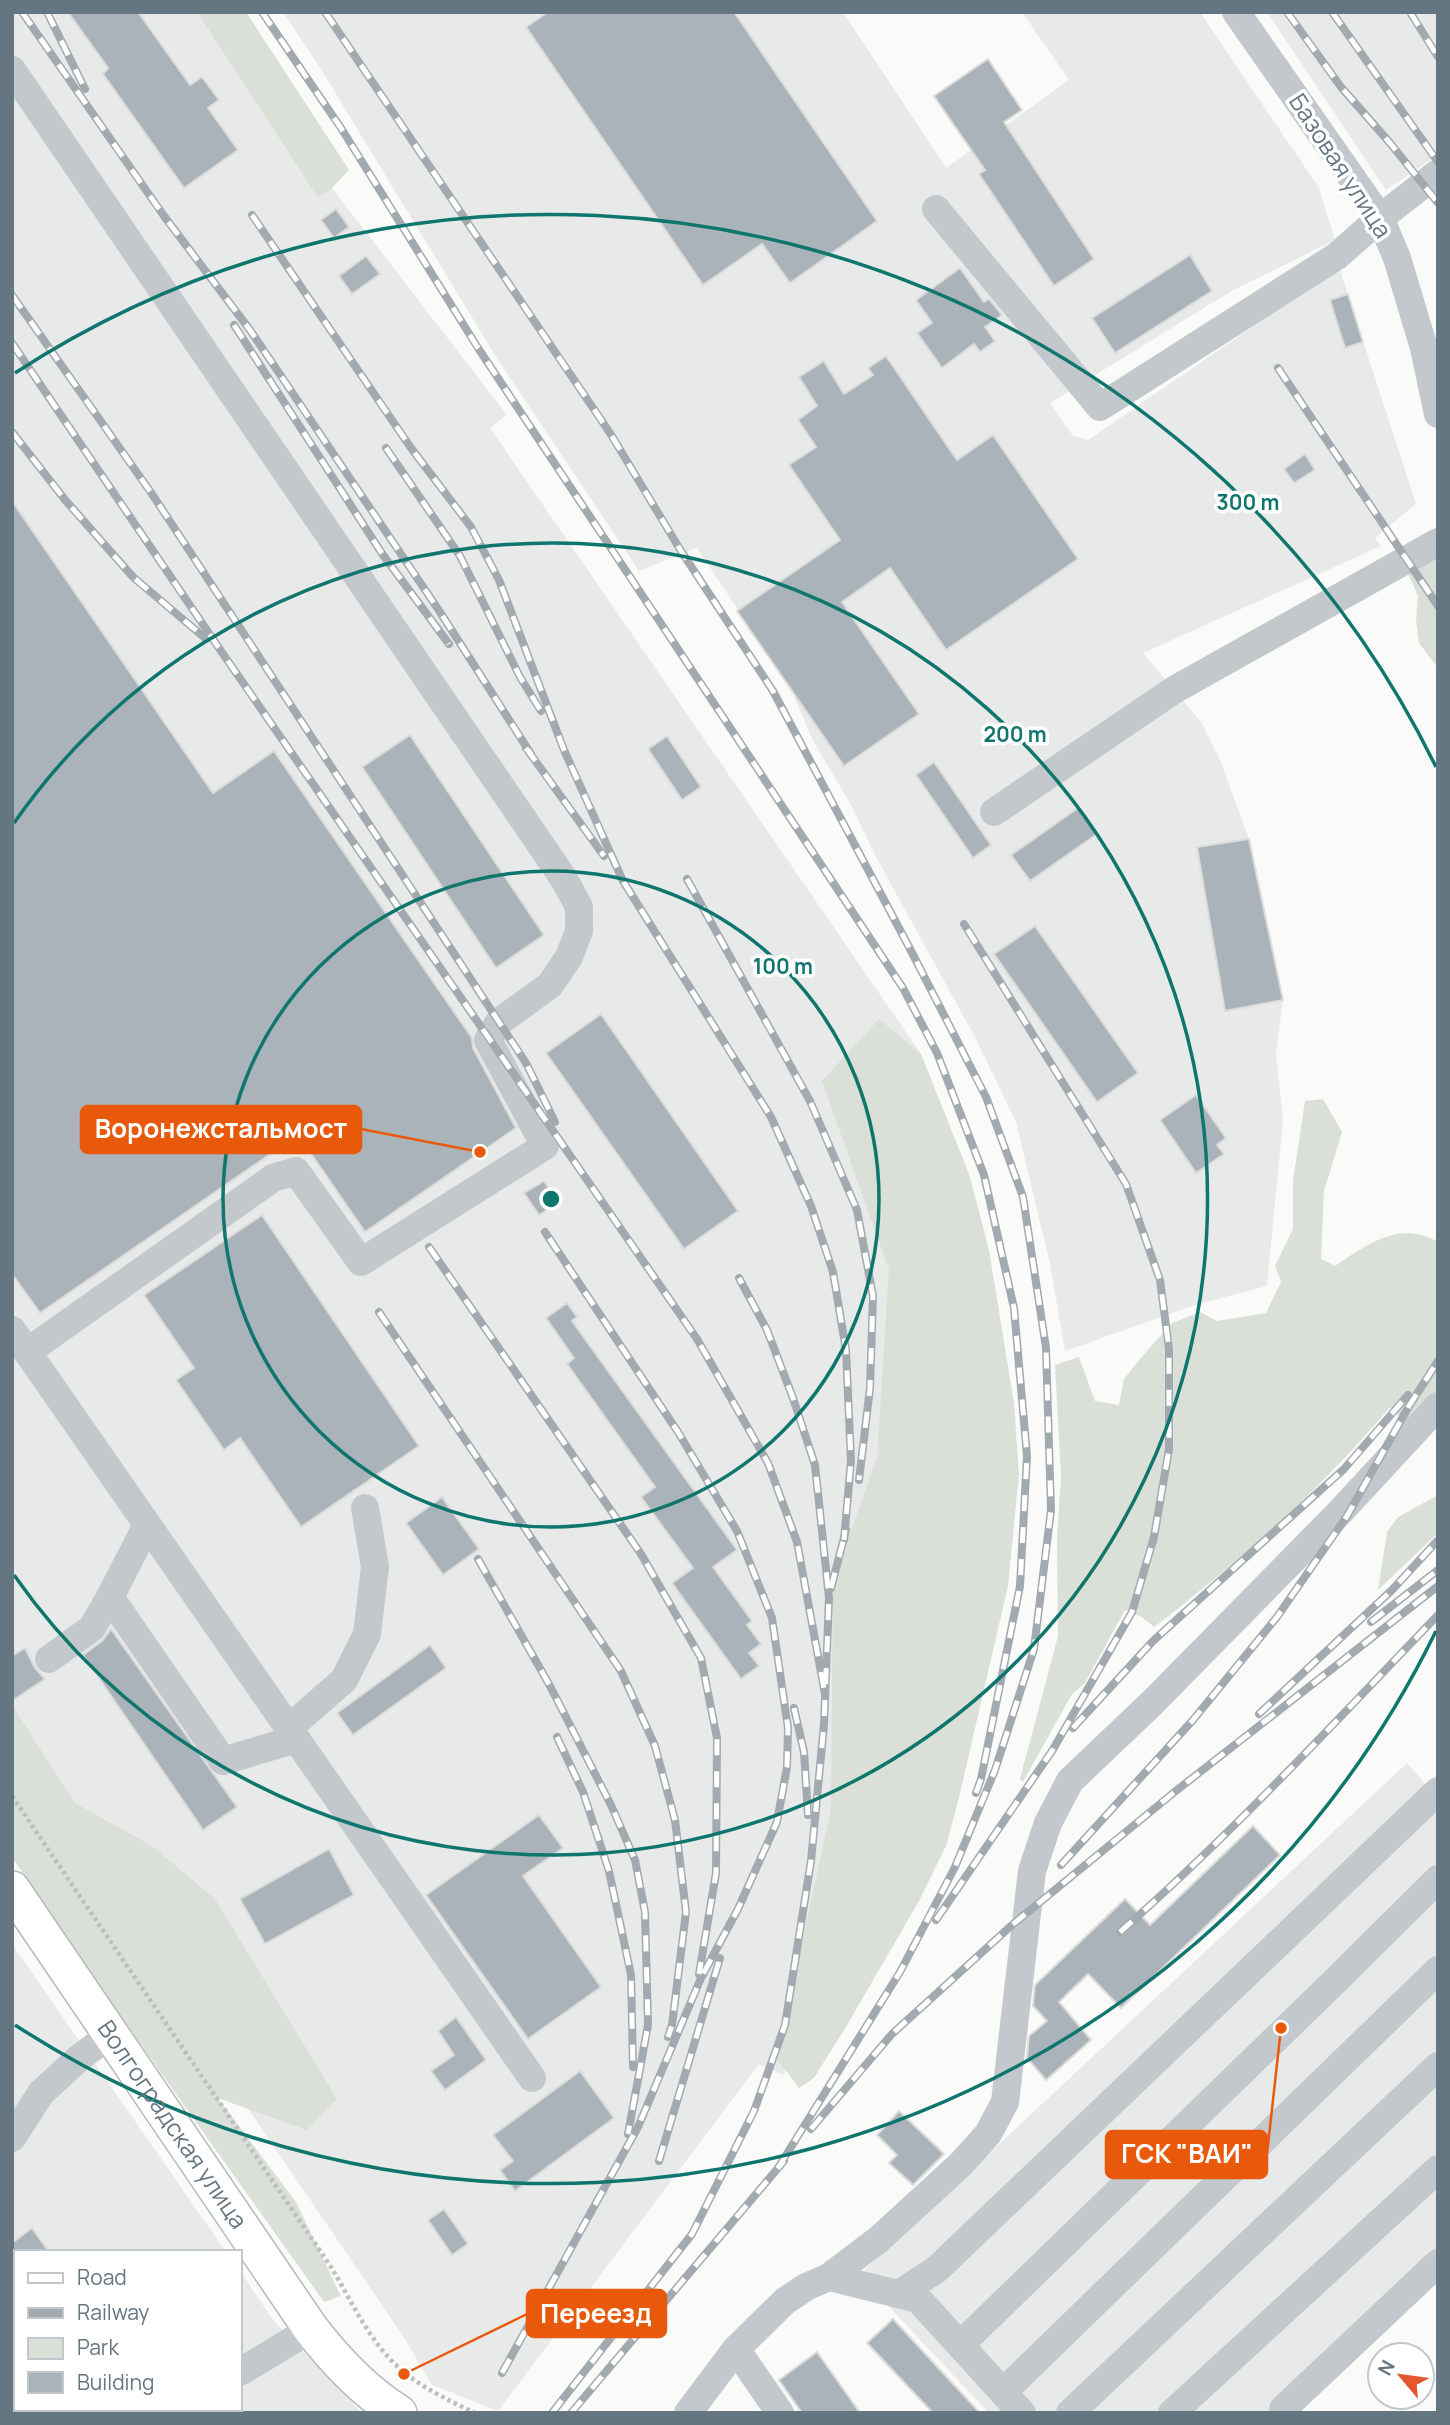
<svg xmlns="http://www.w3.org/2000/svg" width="1450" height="2425" viewBox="0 0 1450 2425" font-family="Manrope,sans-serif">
	<rect width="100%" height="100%" fill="#fafaf8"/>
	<g fill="#e8e9e9">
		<polygon points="12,12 197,12 318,198 332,188 507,415 490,428 921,1054 976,1251 914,1879 783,2075 759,2064 498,2411 432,2385 401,2333 12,1763"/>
		<polygon points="283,12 843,12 946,168 1069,80 1022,12 1200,12 1319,188 1335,240 1233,290 1050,403 1073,436 1088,440 1339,267 1416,504 1375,538 1381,546 1143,653 1201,722 1220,760 1249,839 1283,1000 1276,1052 1283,1121 1267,1286 1198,1304 1065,1351 1050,1264 1016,1122 976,1039 876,857 851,805 811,737 792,691 697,548 639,571 498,360 317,63"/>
		<polygon points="1267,12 1438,12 1438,155 1386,190"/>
		<polygon points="1407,1763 1428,1787 1438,1781 1438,2268 1279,2413 989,2413 859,2275"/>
		<polygon points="12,1944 226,2252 16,2252 16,2409 240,2409 240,2271 273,2320 362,2413 12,2413"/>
	</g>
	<g fill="#dadfd7">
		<polygon points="197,12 246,12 349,170 332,188 318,198"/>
		<polygon points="1438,555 1438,668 1419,643 1416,621 1418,596 1408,574"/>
		<polygon points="879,1019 921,1054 969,1174 989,1250 1014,1403 1019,1474 1008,1586 960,1793 946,1846 919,1901 847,2025 814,2078 799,2088 777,2059 831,1809 833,1581 877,1458 889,1270 822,1081"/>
		<path d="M1323 1099 1342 1132 1324 1191 1321 1259 1335 1266C1368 1244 1399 1220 1438 1242V1397L1409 1426 1390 1407C1337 1470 1278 1527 1213 1580 1194 1595 1175 1612 1154 1627L1142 1617 1125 1610 1085 1683 1072 1694 1023 1782 1020 1779 1058 1636 1057 1539 1061 1476 1055 1365 1079 1357 1095 1401 1119 1405 1124 1379 1140 1359 1172 1323 1200 1312 1217 1321 1266 1313 1281 1282 1275 1266 1293 1229V1181L1305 1101Z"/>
		<polygon points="1438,1495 1438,1533 1378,1590 1387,1532 1398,1517"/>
		<polygon points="12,1705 75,1803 152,1846 215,1899 337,2099 307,2130 218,2098 296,2202 341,2296 324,2302 122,2018 12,1857"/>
	</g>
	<g fill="#aab3b9" stroke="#dcdcda" stroke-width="2">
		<polygon points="68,12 138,12 190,85 202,77 219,100 208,108 238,150 184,188 103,74 108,68"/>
		<polygon points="548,12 734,12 877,221 790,283 762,244 703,285 526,27"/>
		<polygon points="988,59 1022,110 1004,122 1094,259 1054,286 979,174 985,170 934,96"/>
		<polygon points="336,209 349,227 334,238 321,220"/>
		<polygon points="1190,255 1212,291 1115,353 1092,318"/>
		<polygon points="366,256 380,274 352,294 339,276"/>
		<polygon points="960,268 984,302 989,299 1002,315 985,327 995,341 980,352 974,344 942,368 917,333 932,323 916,300"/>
		<polygon points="1348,294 1363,342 1345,348 1330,300"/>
		<polygon points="886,356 957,460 993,435 1078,559 946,650 890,568 842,602 919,714 844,766 737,611 840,540 789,465 816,447 798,420 817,406 799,377 824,361 844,394 873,375 868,368"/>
		<polygon points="1305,454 1315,470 1294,483 1284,469"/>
		<polygon points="12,501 213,793 274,751 472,1038 473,1048 516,1128 365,1232 298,1135 40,1313 12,1274"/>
		<polygon points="410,735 544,935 496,968 362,767"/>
		<polygon points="667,736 701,787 682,800 648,749"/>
		<polygon points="934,762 991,845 973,858 916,775"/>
		<polygon points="1078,808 1097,834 1030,881 1011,855"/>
		<polygon points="1249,839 1283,1000 1225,1011 1197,847"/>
		<polygon points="1035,926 1138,1073 1097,1102 994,954"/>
		<polygon points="601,1014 738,1211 684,1249 546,1053"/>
		<polygon points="1196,1095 1226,1138 1217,1145 1224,1154 1196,1173 1160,1120"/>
		<polygon points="544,1181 558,1203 539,1215 524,1193"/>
		<polygon points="262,1215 419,1446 301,1527 240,1438 224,1450 176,1380 194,1368 144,1295"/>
		<polygon points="567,1303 577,1317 572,1321 737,1550 713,1567 752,1621 747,1625 761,1644 749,1653 759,1666 741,1679 672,1583 693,1568 641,1497 655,1487 567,1364 574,1358 546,1318"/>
		<polygon points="442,1497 479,1549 443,1575 406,1523"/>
		<polygon points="111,1629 237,1807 203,1830 83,1655 102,1641"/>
		<polygon points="430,1645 446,1668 353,1735 337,1713"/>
		<polygon points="25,1648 35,1668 45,1679 12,1701 12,1656"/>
		<polygon points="539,1815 563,1848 523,1876 601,1987 528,2039 426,1895"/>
		<polygon points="1253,1826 1280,1855 1121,2008 1088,1974 1059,2002 1091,2040 1046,2080 1027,2058 1029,2036 1047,2021 1033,2006 1035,1985 1125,1899 1150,1925"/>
		<polygon points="329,1849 354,1895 265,1944 240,1899"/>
		<polygon points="456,2017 486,2060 445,2090 431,2071 454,2055 438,2031"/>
		<polygon points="580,2071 614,2118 515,2191 500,2170 513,2161 493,2135"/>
		<polygon points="899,2111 944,2154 913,2185 889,2163 897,2155 877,2135"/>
		<polygon points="444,2209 468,2244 452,2255 428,2220"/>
		<polygon points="32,2228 49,2252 12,2252 12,2243"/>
		<polygon points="893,2319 980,2413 933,2413 867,2343"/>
		<polygon points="817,2352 860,2413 802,2413 779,2380"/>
	</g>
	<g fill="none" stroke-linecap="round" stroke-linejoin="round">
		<g stroke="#b5babe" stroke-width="38">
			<g id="major">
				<path id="s1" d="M12 1889 311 2329C335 2360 365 2392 399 2413"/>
			</g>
		</g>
		<path stroke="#bbbfc2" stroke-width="4.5" stroke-dasharray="3.5 3.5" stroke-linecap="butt" d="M12 1796 331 2267C351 2300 368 2339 397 2366 418 2386 448 2400 475 2413"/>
		<g stroke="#c3c8cc" stroke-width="28">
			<polyline points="1236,12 1380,218 1397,258 1424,348 1438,414"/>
			<polyline points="12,70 564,879 579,907 579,931 569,957 550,985 499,1022 488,1040 545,1146 361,1262 296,1171 273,1178 27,1352"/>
			<polyline points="936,209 1100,407 1337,256 1380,218 1438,173"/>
			<polyline points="994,812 1174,690 1438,542"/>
			<polyline points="12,1330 532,2078"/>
			<polyline points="147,1525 110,1597 223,1761 296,1739"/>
			<polyline points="49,1659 92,1628 110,1597"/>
			<polyline points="289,1728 344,1680 367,1634 375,1567 365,1508"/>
			<polyline points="12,2138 41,2093 78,2059 112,2033"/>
			<polyline points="829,2277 918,2299 1022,2413"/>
			<polyline points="899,2294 937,2269 1438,1791"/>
			<polyline points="960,2345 1329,1987 1438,1879"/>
			<polyline points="736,2349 780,2413"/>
			<polyline points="240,2372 311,2329"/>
			<polyline points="1003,2392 1438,1970"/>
			<polyline points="190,2413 192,2409"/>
			<polyline points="688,2413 736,2349 785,2301 806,2287 829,2277 878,2240 961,2164 988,2134 1005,2102 1032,1871 1048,1823 1070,1781 1153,1702 1340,1512 1438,1406"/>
			<polyline points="1070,2413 1438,2066"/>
			<polyline points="1172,2413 1438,2169"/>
			<polyline points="1283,2413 1283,2409 1438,2263"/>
		</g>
		<use href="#major" stroke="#fff" stroke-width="35"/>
		<g stroke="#a2aab0" stroke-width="8">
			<g id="rail">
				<polyline points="22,12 164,216 250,330 440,612 531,754"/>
				<polyline points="47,12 85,89"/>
				<polyline points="262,12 341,128 478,348 903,988 937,1053 984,1175 1014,1308 1027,1456 1020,1586 981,1779 976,1793"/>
				<polyline points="325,12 610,433 681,551 773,691 908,945 986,1097 1023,1197 1046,1348 1051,1510 1034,1649 995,1770 955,1867 900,1972 778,2168"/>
				<polyline points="1287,12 1341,87 1390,143 1438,203"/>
				<polyline points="1332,12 1438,162"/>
				<polyline points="1410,12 1438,57"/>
				<polyline points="252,215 411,448 471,527 499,580 564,750 623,881 771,1117 811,1206 833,1272 846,1350 851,1461 844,1540"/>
				<polyline points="12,295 152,494 499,1022 526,1063 555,1122"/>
				<polyline points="234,325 383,555 449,644"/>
				<polyline points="12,343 221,651 697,1339 768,1463 797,1542 825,1694"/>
				<polyline points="1278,368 1438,606"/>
				<polyline points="12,432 66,501 133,577 205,638"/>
				<polyline points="386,448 460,556 520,677 541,711"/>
				<polyline points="526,748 604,856"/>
				<polyline points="687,879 810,1101 857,1210 873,1296 870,1388 859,1480"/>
				<polyline points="429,1247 641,1554 701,1658 717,1738 716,1873 699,1974"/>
				<polyline points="379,1312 621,1671 655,1746 675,1820 686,1912 672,2025 668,2037"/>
				<polyline points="478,1559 550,1686 611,1805 635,1860 645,1912 648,2025 628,2134"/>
				<polyline points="831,1588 846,1530"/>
				<polyline points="1371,1622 1438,1570"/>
				<polyline points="794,1708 804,1752 808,1815"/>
				<polyline points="1259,1714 1392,1590 1438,1540"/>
				<polyline points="1073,1728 1153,1641 1344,1469 1408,1395"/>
				<polyline points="557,1737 583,1792 609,1871 631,1975 633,2067"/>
				<polyline points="1061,1865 1193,1720 1277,1617 1347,1516 1409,1406 1438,1361"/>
				<polyline points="936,1920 1052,1751 1132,1612 1154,1537 1169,1449 1169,1349 1160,1280 1126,1184 964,924"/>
				<path d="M1120 1932C1232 1834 1334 1723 1438 1615"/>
				<polyline points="811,2129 892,2034 1012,1925 1177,1790 1438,1586"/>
				<polyline points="659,2161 720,1958"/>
				<polyline points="502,2373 638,2127 701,1978 738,1909 777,1822 787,1767 788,1728 772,1618 737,1531 678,1432 545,1232"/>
				<polyline points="552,2413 692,2234 754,2111 785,2025 811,1861 824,1724 829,1598 815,1465 793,1398 767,1330 739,1278"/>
				<polyline points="571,2413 784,2161"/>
			</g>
		</g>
		<use href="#rail" stroke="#fff" stroke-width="5" stroke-dasharray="16" stroke-linecap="butt"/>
	</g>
	<g fill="none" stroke="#0f766e" stroke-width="3.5">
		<circle cx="551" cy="1199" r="328"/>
		<path d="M14 823A656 656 0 1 1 14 1575"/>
		<path d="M1436 1631A985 985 0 0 1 15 2025M15 373A985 985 0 0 1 1436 767"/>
	</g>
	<g text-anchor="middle" stroke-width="7" stroke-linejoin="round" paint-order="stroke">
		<g font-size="24" fill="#657683" stroke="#fff">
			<text transform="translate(1340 166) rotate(57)" y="8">Базовая улица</text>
			<text dy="8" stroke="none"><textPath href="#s1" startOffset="285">Волгоградская улица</textPath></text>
		</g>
	</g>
	<circle cx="551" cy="1199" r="10" fill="#0f766e" stroke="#fff" stroke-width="3.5"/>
	<g font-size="21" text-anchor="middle" font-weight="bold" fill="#0f766e" stroke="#fff" stroke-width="7" stroke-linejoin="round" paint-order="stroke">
		<text x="1248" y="510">300 m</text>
		<text x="1015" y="742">200 m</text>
		<text x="783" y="974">100 m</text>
	</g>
	<path fill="none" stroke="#e8590c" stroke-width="2.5" d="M480 1152L361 1129M1281 2028L1267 2154M404 2374L527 2314"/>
	<g fill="#e8590c" stroke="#fff" stroke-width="2.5">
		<circle cx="480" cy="1152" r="7"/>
		<circle cx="1281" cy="2028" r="7"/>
		<circle cx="404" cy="2374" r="7"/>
	</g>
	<g fill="#e8590c" stroke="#e8590c" stroke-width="2.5">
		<rect x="81" y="1106" width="280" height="47" rx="7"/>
		<rect x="1106" y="2131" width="161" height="47" rx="7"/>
		<rect x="527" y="2290" width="139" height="47" rx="7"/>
	</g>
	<g font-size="26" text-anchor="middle" font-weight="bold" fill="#fff">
		<text x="221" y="1138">Воронежстальмост</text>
		<text x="1187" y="2163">ГСК "ВАИ"</text>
		<text x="596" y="2323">Переезд</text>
	</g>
	<rect width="1450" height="2425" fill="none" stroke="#657683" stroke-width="28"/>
	<rect x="14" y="2250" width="228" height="161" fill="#ffffff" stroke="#c1c8cd" stroke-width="2"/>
	<rect x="28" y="2273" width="35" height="10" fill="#ffffff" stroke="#c1c8cd" stroke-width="2"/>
	<text x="77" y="2285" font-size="21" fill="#657683">Road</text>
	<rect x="28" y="2308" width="35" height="10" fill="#a2aab0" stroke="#c1c8cd" stroke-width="2"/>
	<text x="77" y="2320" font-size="21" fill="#657683">Railway</text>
	<rect x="28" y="2338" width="35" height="21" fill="#dadfd7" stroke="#c1c8cd" stroke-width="2"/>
	<text x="77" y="2355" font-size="21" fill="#657683">Park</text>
	<rect x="28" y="2372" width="35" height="21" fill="#aab3b9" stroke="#c1c8cd" stroke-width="2"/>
	<text x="77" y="2390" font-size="21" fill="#657683">Building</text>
	<g transform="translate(1401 2376) rotate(299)"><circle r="33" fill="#ffffff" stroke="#c1c8cd" stroke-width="2"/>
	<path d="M0-5L12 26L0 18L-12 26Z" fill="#e4572e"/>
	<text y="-10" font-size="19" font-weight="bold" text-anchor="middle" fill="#657683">N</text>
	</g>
</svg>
